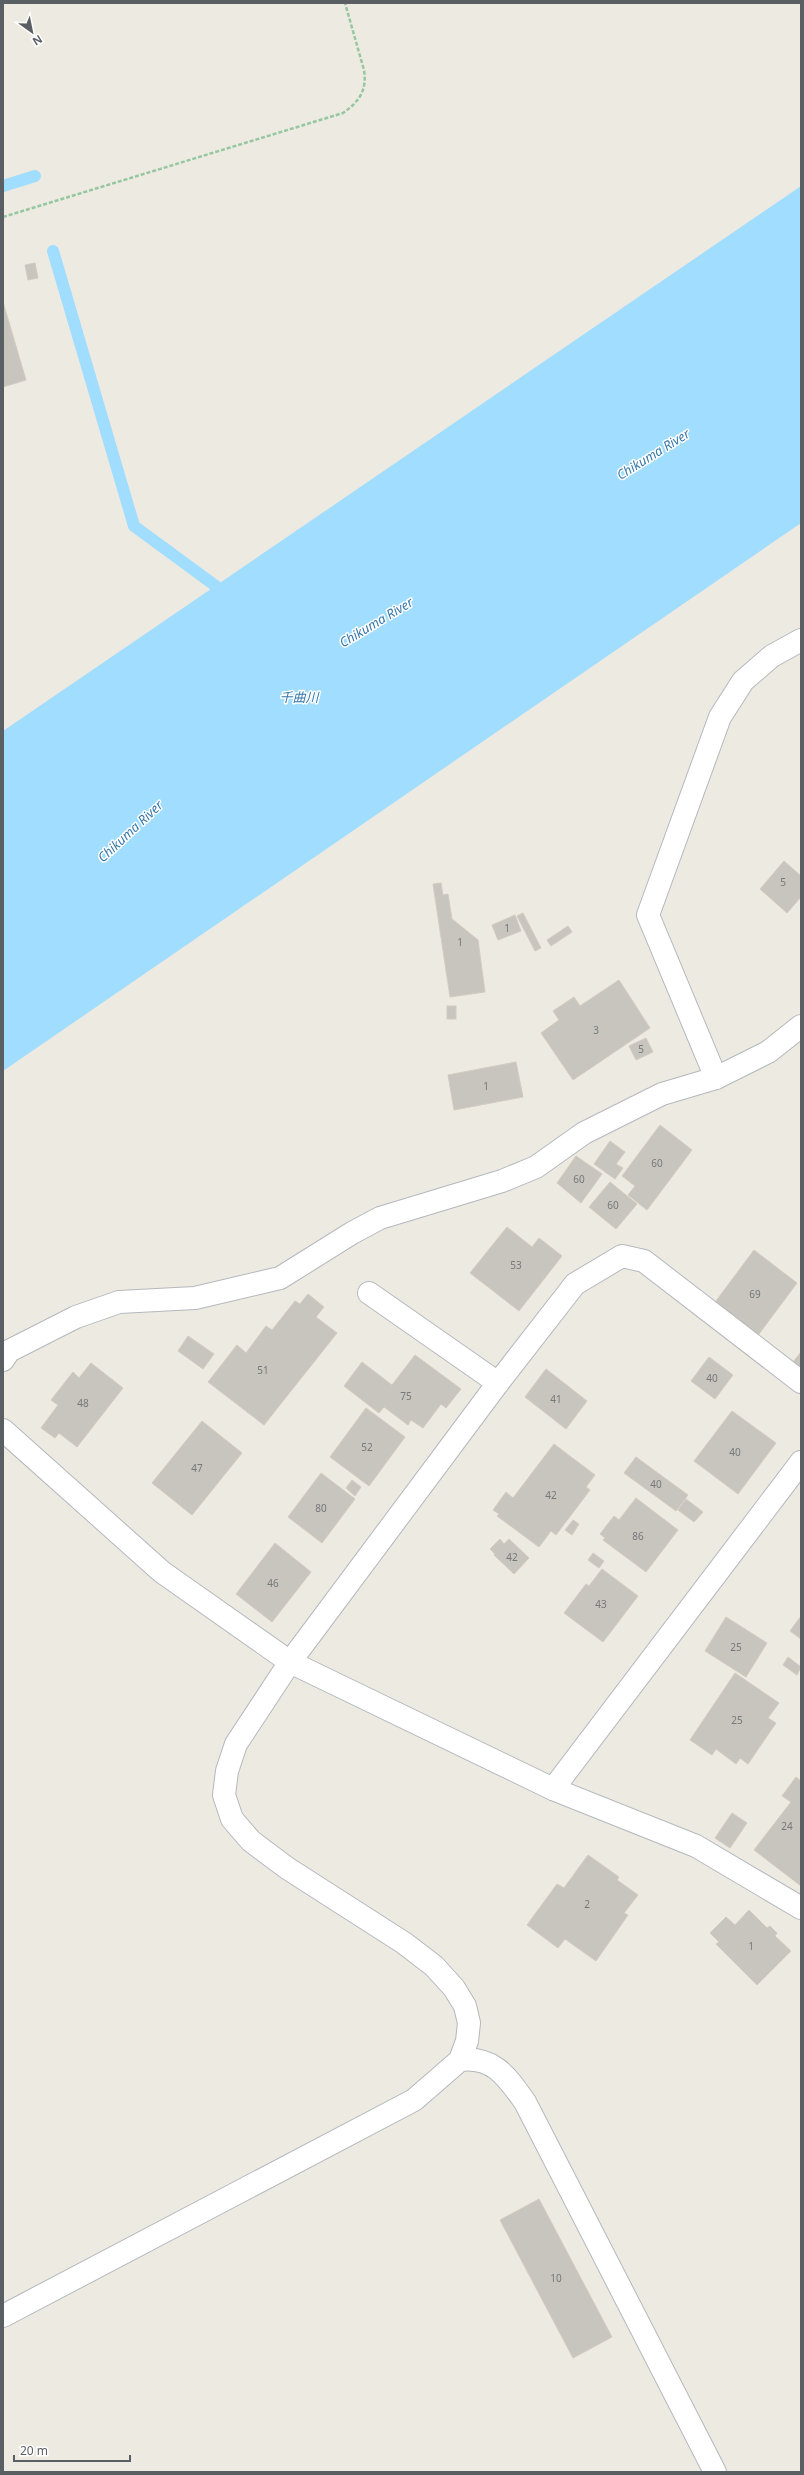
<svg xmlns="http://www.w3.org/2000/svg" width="804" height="2475" viewBox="0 0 804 2475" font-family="'Noto Sans','Noto Sans JP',sans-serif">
	<rect width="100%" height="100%" fill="#edeae1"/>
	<polygon fill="#a0ddff" points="801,186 801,523 3,1071 3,731"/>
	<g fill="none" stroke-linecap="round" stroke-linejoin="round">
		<g stroke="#a0ddff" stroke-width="12">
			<polyline points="3,186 35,176"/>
			<polyline points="53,251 134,526 228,595"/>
		</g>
	</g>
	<g fill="#c8c5bf" stroke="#d2cbc0">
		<polygon points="35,263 38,278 28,280 25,265"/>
		<polygon points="3,302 26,380 3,387"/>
		<polygon points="784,861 801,876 801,897 787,913 760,889"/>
		<polygon points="441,883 443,895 448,894 452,919 478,940 485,992 450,997 433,884"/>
		<polygon points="523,913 541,948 535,951 517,916"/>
		<polygon points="515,915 521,931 498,940 492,925"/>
		<polygon points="568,926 572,932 551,946 547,940"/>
		<polygon points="619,980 650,1028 573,1080 541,1033 559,1020 553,1011 574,997 580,1006"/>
		<rect x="447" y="1006" width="9" height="13"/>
		<polygon points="646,1038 653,1052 636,1060 629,1046"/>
		<polygon points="516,1062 523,1097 454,1110 448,1075"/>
		<polygon points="660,1125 692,1150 647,1210 628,1195 635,1186 622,1176"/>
		<polygon points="610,1141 625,1152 616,1164 623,1168 615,1179 594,1164"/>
		<polygon points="576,1156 602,1174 581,1203 557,1183"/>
		<polygon points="610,1182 637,1204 616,1229 589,1207"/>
		<polygon points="507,1227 532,1247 539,1238 562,1256 519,1311 470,1273"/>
		<polygon points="754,1250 797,1283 756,1338 713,1305"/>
		<polygon points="308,1294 324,1307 316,1317 337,1333 264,1425 208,1382 237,1345 246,1353 266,1326 272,1330 295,1301 300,1304"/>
		<polygon points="188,1336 214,1354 203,1369 178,1351"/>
		<polygon points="801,1352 801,1368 793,1362"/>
		<polygon points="415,1355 461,1389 446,1408 441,1404 423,1428 411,1420 408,1425 384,1407 379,1413 344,1386 362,1362 392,1385"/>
		<polygon points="709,1357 733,1375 715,1399 691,1381"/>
		<polygon points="91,1363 123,1388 77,1447 59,1433 55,1438 41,1428 58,1405 51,1400 73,1372 79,1378"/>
		<polygon points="546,1369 587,1401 566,1429 525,1397"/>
		<polygon points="366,1408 405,1437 369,1486 330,1457"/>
		<polygon points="732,1411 776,1443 738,1494 694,1461"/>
		<polygon points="202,1421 242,1453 192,1515 152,1483"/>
		<polygon points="554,1444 595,1475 586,1487 590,1490 556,1535 551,1531 539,1547 497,1516 499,1514 493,1510 506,1492 513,1498"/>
		<polygon points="636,1457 688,1495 676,1511 624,1473"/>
		<polygon points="321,1473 355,1499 322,1543 288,1517"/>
		<polygon points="352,1480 361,1487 355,1496 346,1488"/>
		<polygon points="636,1498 678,1530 646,1572 603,1540 605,1538 600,1534 614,1516 619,1520"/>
		<polygon points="686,1499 703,1512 694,1522 678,1510"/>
		<polygon points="573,1520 579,1524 572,1535 565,1530"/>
		<polygon points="500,1539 504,1544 509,1539 529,1558 514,1574 494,1555 495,1554 490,1549"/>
		<polygon points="275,1543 311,1572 272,1622 236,1594"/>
		<polygon points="593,1553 604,1561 599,1568 588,1560"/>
		<polygon points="602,1569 638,1596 603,1642 564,1613 586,1584 589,1586"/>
		<polygon points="801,1616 801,1639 790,1631"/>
		<polygon points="726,1617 767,1643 746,1677 705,1651"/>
		<polygon points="788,1657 801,1667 797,1675 783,1665"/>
		<polygon points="735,1673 779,1703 768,1718 776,1723 748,1764 740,1758 736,1764 716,1749 712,1755 690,1740"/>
		<polygon points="796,1777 801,1781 801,1886 754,1850 791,1802 782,1796"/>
		<polygon points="732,1813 747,1823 730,1848 715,1838"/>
		<polygon points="588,1855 619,1877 617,1880 638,1895 624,1913 628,1915 596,1961 565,1939 558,1948 527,1925 557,1884 564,1888"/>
		<polygon points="749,1910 767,1928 770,1926 777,1933 775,1936 791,1951 757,1985 716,1944 719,1942 710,1933 726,1917 735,1925"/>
		<polygon points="539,2199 612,2337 573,2358 500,2220"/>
	</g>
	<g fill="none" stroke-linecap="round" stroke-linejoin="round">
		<g stroke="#b4b8bd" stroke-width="24">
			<g id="minor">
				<polyline points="716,1078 648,915 720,717 743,681 772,656 801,640"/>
				<polyline points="369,1293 498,1383"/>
				<polyline points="3,1360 9,1351 76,1317 119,1302 195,1298 280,1278 352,1233 380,1218 502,1181 536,1167 584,1133 662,1094 716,1078 768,1052 801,1026"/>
				<polyline points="3,1430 162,1572 290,1662 553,1789 696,1846 801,1908"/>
				<polyline points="553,1789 801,1462"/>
				<path d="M460 2060C494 2056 507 2077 525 2102L715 2472"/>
				<polyline points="3,2316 414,2100 460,2060 467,2041 469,2023 465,2006 454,1988 434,1966 404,1943 287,1868 251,1841 232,1819 224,1795 227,1771 236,1744 290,1662 498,1383 575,1284 622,1256 644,1261 801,1382"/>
			</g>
		</g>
		<path stroke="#96c7a0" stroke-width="2.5" stroke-dasharray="4 2" stroke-linecap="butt" d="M3 217 343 113C360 101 367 90 364 70L345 3"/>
		<use href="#minor" stroke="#fff" stroke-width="22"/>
	</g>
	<g text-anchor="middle" stroke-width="3" stroke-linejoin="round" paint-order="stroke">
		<g font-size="10" fill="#76787a">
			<text x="783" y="886">5</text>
			<text x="507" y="932">1</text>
			<text x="460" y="946">1</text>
			<text x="596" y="1034">3</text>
			<text x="641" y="1053">5</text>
			<text x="486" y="1090">1</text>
			<text x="657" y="1167">60</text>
			<text x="579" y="1183">60</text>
			<text x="613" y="1209">60</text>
			<text x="516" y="1269">53</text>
			<text x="755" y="1298">69</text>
			<text x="263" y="1374">51</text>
			<text x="712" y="1382">40</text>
			<text x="406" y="1400">75</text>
			<text x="556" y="1403">41</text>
			<text x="83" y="1407">48</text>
			<text x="367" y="1451">52</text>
			<text x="735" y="1456">40</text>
			<text x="197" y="1472">47</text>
			<text x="656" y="1488">40</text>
			<text x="551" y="1499">42</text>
			<text x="321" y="1512">80</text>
			<text x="638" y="1540">86</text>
			<text x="512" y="1561">42</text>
			<text x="273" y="1587">46</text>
			<text x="601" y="1608">43</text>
			<text x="736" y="1651">25</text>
			<text x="737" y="1724">25</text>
			<text x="787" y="1830">24</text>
			<text x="587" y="1908">2</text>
			<text x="751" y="1950">1</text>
			<text x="556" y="2282">10</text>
		</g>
		<g font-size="13" font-style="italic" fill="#3979aa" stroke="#fff">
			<text transform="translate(653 454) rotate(-32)" y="5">Chikuma River</text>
			<text transform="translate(376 622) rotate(-31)" y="5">Chikuma River</text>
			<text x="299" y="702">千曲川</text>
			<text transform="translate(130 831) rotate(-43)" y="5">Chikuma River</text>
		</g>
	</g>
	<rect width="804" height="2475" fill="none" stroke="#5a5f63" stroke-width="8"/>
	<g transform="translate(32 32) rotate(147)" stroke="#ffffff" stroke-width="3" paint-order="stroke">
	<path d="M0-3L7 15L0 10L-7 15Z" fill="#5a5f63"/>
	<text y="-6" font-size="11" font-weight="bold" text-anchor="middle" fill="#5a5f63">N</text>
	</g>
	<path d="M14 2455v6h116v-6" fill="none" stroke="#5a5f63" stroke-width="2"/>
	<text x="20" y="2455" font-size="12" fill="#5a5f63" stroke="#ffffff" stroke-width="3" paint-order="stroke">20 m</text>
</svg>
